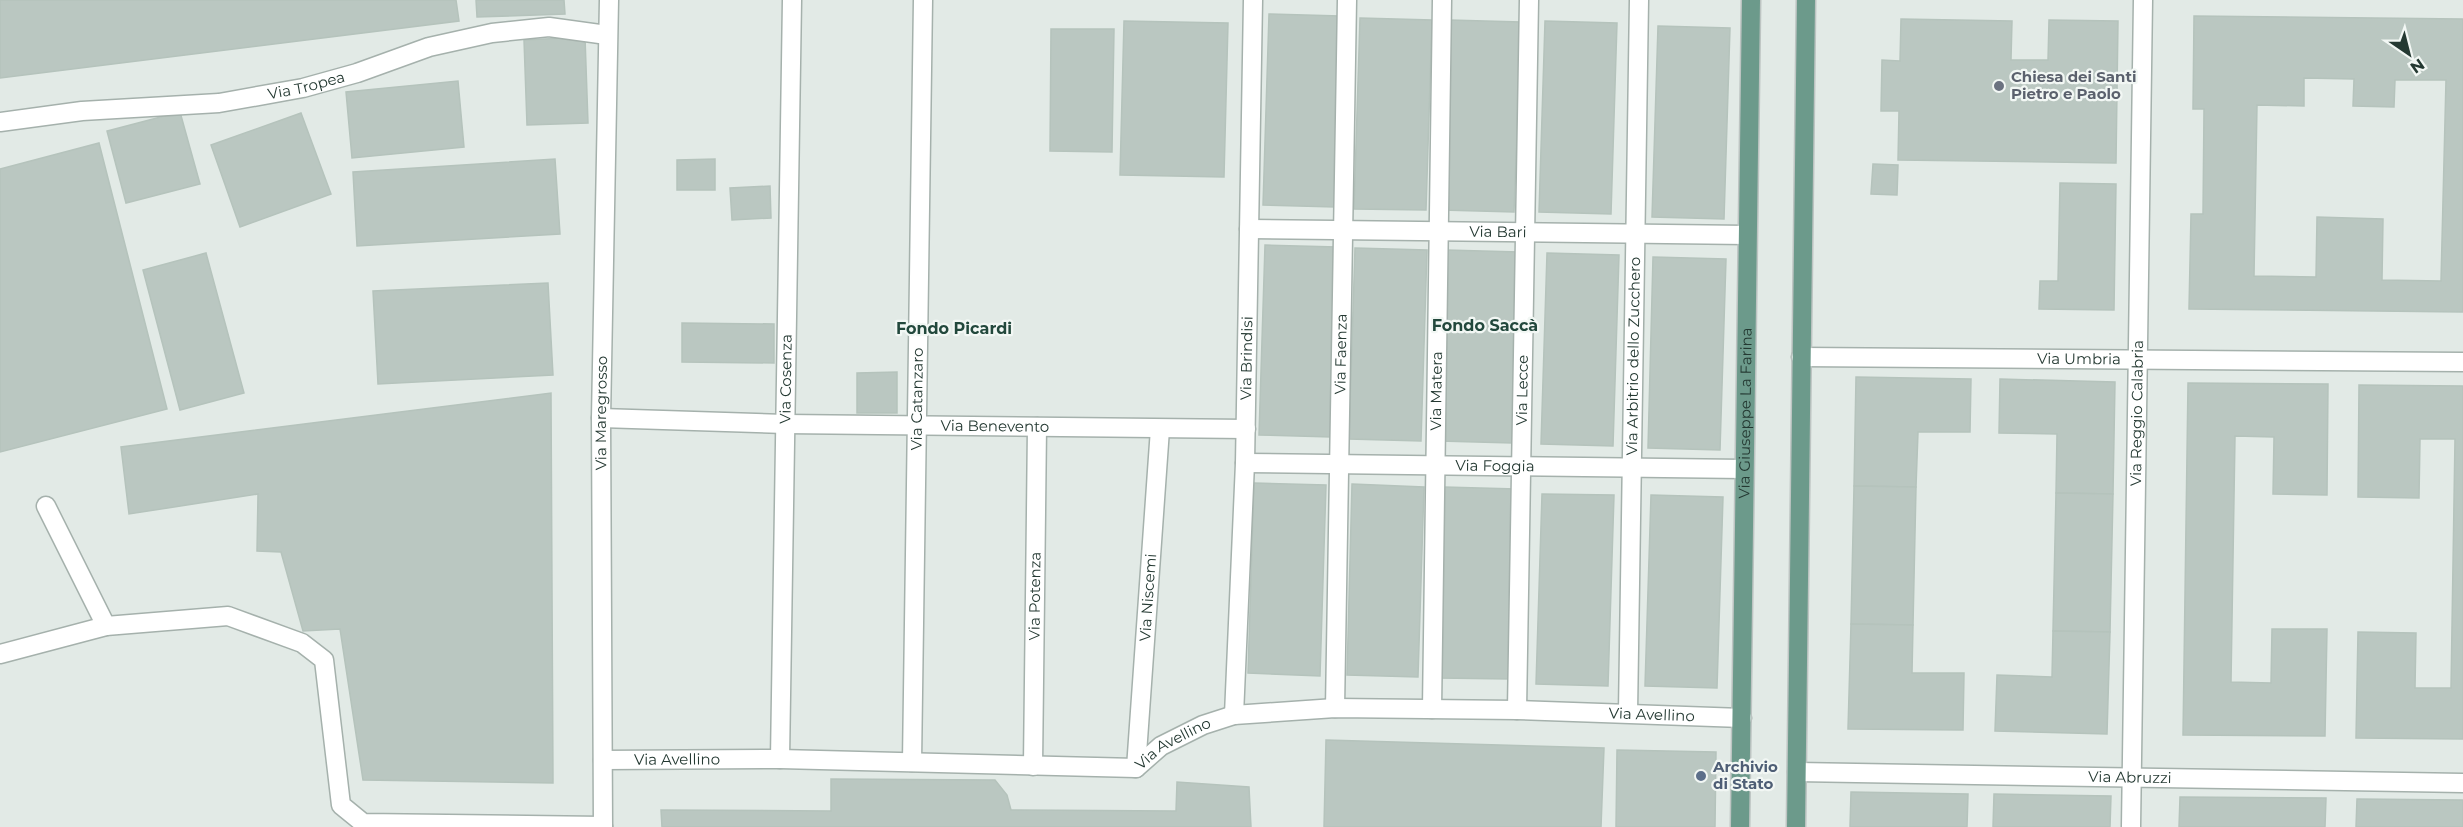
<svg xmlns="http://www.w3.org/2000/svg" width="2463" height="827" viewBox="0 0 2463 827" font-family="Montserrat,sans-serif">
	<rect width="100%" height="100%" fill="#e2eae6"/>
	<g fill="#bac7c1" stroke="#b5c3bc" stroke-width="1.5" fill-rule="evenodd">
		<polygon points="0,0 456,0 459,21 0,78"/>
		<polygon points="476,0 564,0 565,14 477,17"/>
		<polygon points="1269,14 1340,16 1335,207 1263,205"/>
		<path d="M2194 16 2463 19V312L2189 309 2191 214H2203L2204 109H2193ZM2304 78 2354 79 2353 106 2394 107 2395 80H2446L2441 281 2382 280 2383 219 2317 217 2316 277 2254 276 2257 105 2304 106Z"/>
		<polygon points="1360,18 1432,20 1426,210 1354,209"/>
		<polygon points="1901,19 2012,21 2011,60 2048,60 2049,20 2118,21 2116,163 1898,160 1899,111 1881,111 1882,60 1900,61"/>
		<polygon points="1449,20 1521,22 1514,212 1442,210"/>
		<polygon points="1124,21 1228,23 1224,177 1120,175"/>
		<polygon points="1545,21 1617,23 1611,214 1539,212"/>
		<polygon points="1658,26 1730,28 1724,219 1652,217"/>
		<polygon points="1051,29 1114,29 1112,152 1050,151"/>
		<polygon points="585,37 588,123 527,125 524,40"/>
		<polygon points="458,81 464,147 352,158 346,92"/>
		<polygon points="180,112 200,184 126,203 107,131"/>
		<polygon points="301,113 331,194 240,227 211,145"/>
		<polygon points="99,143 167,409 0,452 0,169"/>
		<polygon points="555,159 560,234 357,246 353,172"/>
		<polygon points="715,159 715,190 677,190 677,160"/>
		<polygon points="1873,164 1898,165 1897,195 1871,194"/>
		<polygon points="2060,183 2116,184 2114,310 2039,309 2040,281 2058,281"/>
		<polygon points="770,186 771,218 732,220 730,188"/>
		<polygon points="1265,245 1337,247 1331,437 1259,435"/>
		<polygon points="1355,248 1427,250 1421,441 1349,439"/>
		<polygon points="1446,250 1519,252 1512,443 1440,441"/>
		<polygon points="206,253 244,393 180,410 143,270"/>
		<polygon points="1547,253 1619,255 1613,446 1541,444"/>
		<polygon points="1653,257 1726,259 1720,450 1648,448"/>
		<polygon points="548,283 553,375 378,384 373,291"/>
		<polygon points="682,323 774,324 774,363 682,362"/>
		<polygon points="897,372 897,413 857,413 857,373"/>
		<polygon points="1856,377 1971,379 1970,432 1918,432 1916,487 1854,486"/>
		<polygon points="2000,379 2115,382 2113,494 2056,493 2057,434 1999,433"/>
		<polygon points="2188,383 2328,384 2327,495 2273,494 2274,437 2235,436 2231,682 2271,683 2272,629 2327,629 2325,736 2183,735"/>
		<polygon points="2359,385 2463,386 2463,739 2356,738 2358,632 2416,633 2415,688 2451,688 2455,439 2420,439 2419,498 2358,497"/>
		<polygon points="551,393 553,783 363,780 340,629 303,631 281,552 257,551 258,494 129,514 121,447"/>
		<polygon points="1254,483 1326,485 1320,676 1248,673"/>
		<polygon points="1352,484 1424,487 1418,677 1347,675"/>
		<polygon points="1854,486 1916,487 1913,625 1851,624"/>
		<polygon points="1444,487 1516,489 1510,679 1438,678"/>
		<polygon points="2056,493 2113,494 2110,632 2053,631"/>
		<polygon points="1542,494 1614,495 1608,686 1536,684"/>
		<polygon points="1651,495 1723,497 1717,688 1645,686"/>
		<polygon points="1851,624 1913,625 1912,673 1964,673 1963,730 1848,729"/>
		<polygon points="2053,631 2110,632 2107,734 1995,731 1997,675 2052,677"/>
		<polygon points="1326,740 1604,748 1601,827 1324,827"/>
		<polygon points="1617,750 1716,752 1715,827 1616,827"/>
		<polygon points="831,779 995,780 1007,795 1011,810 1176,811 1177,782 1249,787 1251,827 662,827 661,810 831,811"/>
		<polygon points="1851,792 1968,794 1967,827 1850,827"/>
		<polygon points="1994,794 2111,796 2110,827 1993,827"/>
		<polygon points="2180,797 2326,798 2325,827 2179,827"/>
		<polygon points="2357,799 2463,800 2463,827 2356,827"/>
	</g>
	<g fill="none" stroke-linecap="round" stroke-linejoin="round">
		<g stroke="#a5b1ac" stroke-width="21">
			<g id="minor">
				<path id="s1" d="M0 122 82 111 219 103 303 88 357 73 429 47 492 33 549 27 607 35"/>
				<path id="s2" d="M1249 229 1747 235"/>
				<path id="s3" d="M1801 357 2463 362"/>
				<path id="s4" d="M601 418 785 424 1246 429"/>
				<path id="s5" d="M1245 463 1744 469"/>
				<polyline points="46,506 106,626"/>
				<polyline points="0,654 106,626 228,616 302,643 324,660 341,805 363,823 603,826"/>
				<path id="s6" d="M1335 708 1347 0"/>
				<path id="s7" d="M1432 709 1442 0"/>
				<path id="s8" d="M1517 710 1529 0"/>
				<path id="s9" d="M1628 713 1639 0"/>
				<path id="s10" d="M1234 715 1245 463 1253 0"/>
				<path id="s11" d="M780 759 792 0"/>
				<path id="s12" d="M603 760 780 759 1136 768 1161 746 1203 725 1234 715 1335 708 1517 710 1742 718"/>
				<path id="s13" d="M912 762 923 0"/>
				<path id="s14" d="M1033 766 1037 427"/>
				<path id="s15" d="M1136 768 1160 429"/>
				<path id="s16" d="M1797 772 2463 783"/>
				<path id="s17" d="M603 827 601 418 609 0"/>
				<path id="s18" d="M2131 827 2143 0"/>
			</g>
		</g>
		<g stroke="#bdc4c2" stroke-width="21">
			<g id="major">
				<path id="s19" d="M1740 827 1751 0"/>
				<polyline points="1796,827 1806,0"/>
			</g>
		</g>
		<use href="#minor" stroke="#fff" stroke-width="18"/>
		<use href="#major" stroke="#6c9a8b" stroke-width="18"/>
	</g>
	<circle fill="#6b7280" stroke="#f2f7f4" stroke-width="2" cx="1999" cy="86" r="6"/>
	<circle fill="#5c6f8a" stroke="#f2f7f4" stroke-width="2" cx="1701" cy="776" r="6"/>
	<g text-anchor="middle" stroke-width="4.5" stroke-linejoin="round" paint-order="stroke">
		<g font-size="15" font-weight="bold" fill="#5b616d" stroke="#f2f7f4" text-anchor="start">
			<text x="2011" y="82">Chiesa dei Santi<tspan x="2011" dy="17">Pietro e Paolo</tspan></text>
		</g>
		<g font-size="15" fill="#243932" stroke="#f2f7f4">
			<text dy="5" stroke="none"><textPath href="#s1" startOffset="309">Via Tropea</textPath></text>
			<text dy="5" stroke="none"><textPath href="#s2" startOffset="249">Via Bari</textPath></text>
			<text dy="5" stroke="none"><textPath href="#s6" startOffset="354">Via Faenza</textPath></text>
			<text dy="5" stroke="none"><textPath href="#s9" startOffset="357">Via Arbitrio dello Zucchero</textPath></text>
			<text dy="5" stroke="none"><textPath href="#s10" startOffset="357">Via Brindisi</textPath></text>
			<text dy="5" stroke="none"><textPath href="#s3" startOffset="278">Via Umbria</textPath></text>
			<text dy="5" stroke="none"><textPath href="#s11" startOffset="380">Via Cosenza</textPath></text>
			<text dy="5" stroke="none"><textPath href="#s7" startOffset="318">Via Matera</textPath></text>
			<text dy="5" stroke="none"><textPath href="#s8" startOffset="320">Via Lecce</textPath></text>
			<text dy="5" stroke="none"><textPath href="#s13" startOffset="363">Via Catanzaro</textPath></text>
			<text dy="5" stroke="none"><textPath href="#s17" startOffset="414">Via Maregrosso</textPath></text>
			<text dy="5" stroke="none"><textPath href="#s19" startOffset="414">Via Giuseppe La Farina</textPath></text>
			<text dy="5" stroke="none"><textPath href="#s18" startOffset="414">Via Reggio Calabria</textPath></text>
			<text dy="5" stroke="none"><textPath href="#s4" startOffset="394">Via Benevento</textPath></text>
			<text dy="5" stroke="none"><textPath href="#s5" startOffset="250">Via Foggia</textPath></text>
			<text dy="5" stroke="none"><textPath href="#s14" startOffset="170">Via Potenza</textPath></text>
			<text dy="5" stroke="none"><textPath href="#s15" startOffset="171">Via Niscemi</textPath></text>
			<text dy="5" stroke="none"><textPath href="#s12" startOffset="1064">Via Avellino</textPath></text>
			<text dy="5" stroke="none"><textPath href="#s12" startOffset="578">Via Avellino</textPath></text>
			<text dy="5" stroke="none"><textPath href="#s12" startOffset="74">Via Avellino</textPath></text>
			<text dy="5" stroke="none"><textPath href="#s16" startOffset="333">Via Abruzzi</textPath></text>
		</g>
		<g font-size="15" font-weight="bold" fill="#4e5e75" stroke="#f2f7f4" text-anchor="start">
			<text x="1713" y="772">Archivio<tspan x="1713" dy="17">di Stato</tspan></text>
		</g>
		<g font-size="16" font-weight="bold" fill="#22483c" stroke="#f2f7f4">
			<text x="1485" y="331">Fondo Saccà</text>
			<text x="954" y="334">Fondo Picardi</text>
		</g>
	</g>
	<g transform="translate(2409 54) rotate(145)" stroke="#f2f7f4" stroke-width="4.5" paint-order="stroke">
	<path d="M0-4.5L10 22L0 15L-10 22Z" fill="#243932"/>
	<text y="-9" font-size="16" font-weight="bold" text-anchor="middle" fill="#243932">N</text>
	</g>
</svg>
